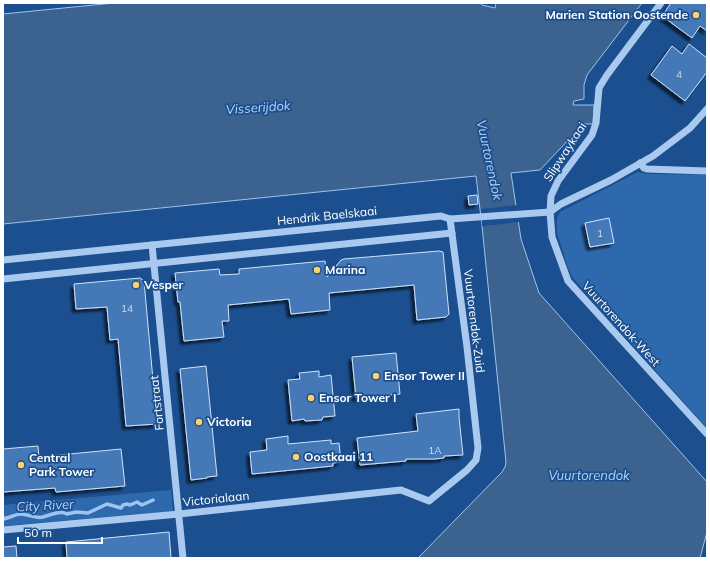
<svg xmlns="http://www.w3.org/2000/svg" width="710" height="561" viewBox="0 0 710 561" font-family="Mulish,sans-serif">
	<defs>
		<filter id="shadow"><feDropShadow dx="-3.5" dy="3.5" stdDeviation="1" flood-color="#0009"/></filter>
	</defs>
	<rect width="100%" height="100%" fill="#1b4f8f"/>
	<g fill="#2e69ad">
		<polygon points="638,172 648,174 707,175 707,428 572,277 568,268 557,233 557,219 560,212"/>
		<polygon points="171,490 173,511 3,526 3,505"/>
	</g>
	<polygon fill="#3c6290" stroke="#9cc4f0" points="114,3 481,3 482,5 495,8 496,3 642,3 587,75 584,85 584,99 574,101 573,105 594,105 593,124 580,124 574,134 540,170 511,173 521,239 539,293 707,482 707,532 700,558 418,558 502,472 505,467 506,462 482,226 476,176 3,224 3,14"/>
	<polygon fill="#1b4f8f" points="518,205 521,222 482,226 481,209"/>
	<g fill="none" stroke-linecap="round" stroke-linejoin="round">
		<path stroke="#9cc4f0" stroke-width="3.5" d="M3 519C9 518 16 514 21 514 28 514 35 519 43 517 51 515 60 510 67 514L76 512 88 513 107 504 121 508 123 505 127 504 130 505 137 502 142 505 153 500"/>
	</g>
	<g fill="#4478b7" stroke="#cfe3fa" filter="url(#shadow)">
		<polygon points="671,3 707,3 707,31 700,26 692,38 662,16"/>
		<polygon points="689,44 707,58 707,72 685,101 651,75 672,46 682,54"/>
		<polygon points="477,195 478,204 469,205 468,196"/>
		<polygon points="609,218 614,243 590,247 585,223"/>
		<polygon points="439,251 443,252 449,314 446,317 417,320 414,285 329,293 330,310 291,314 289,299 228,305 229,321 222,321 224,337 184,341 180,302 178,302 175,273 219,269 220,275 239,274 239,269 325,261 327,277 341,260 344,259"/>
		<polygon points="140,278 144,281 157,424 126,426 118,339 110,340 107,307 76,309 74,284"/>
		<polygon points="396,353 400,394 356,398 352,357"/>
		<polygon points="206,366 217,476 207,477 207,478 191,480 180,369"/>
		<polygon points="319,371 319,377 331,375 335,416 323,417 322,420 305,421 304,419 292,421 288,380 300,379 299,373"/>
		<polygon points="459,409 459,417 463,455 444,456 444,458 434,459 406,459 406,461 360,465 357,438 418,431 416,414"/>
		<polygon points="288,436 288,444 331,440 331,444 339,443 341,462 333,463 333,466 252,474 250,452 267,450 266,439"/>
		<polygon points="38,446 39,457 121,449 125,486 56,492 55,488 3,492 3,449"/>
		<polygon points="169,532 171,558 67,558 66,542"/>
		<polygon points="16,546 17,558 3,558 3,547"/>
	</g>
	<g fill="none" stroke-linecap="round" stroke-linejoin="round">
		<g stroke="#a9c9ee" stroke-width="7">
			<polyline points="661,3 607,75 599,88 596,123 592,135 558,181 551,196 550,212 552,237 568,281 707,434"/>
			<polyline points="640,163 644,168 647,169 707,171"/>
			<polyline points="152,245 183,558"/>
			<polyline points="3,260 441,216 450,219 550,212 561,204 611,180 653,156 690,128 707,109"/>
			<polyline points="3,279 452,233"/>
			<polyline points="3,530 179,514 401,490 429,501 467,470 476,460 478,448 467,347 450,219"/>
		</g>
	</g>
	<g fill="#ffd166" stroke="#1b4f8f" stroke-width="1.5">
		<circle cx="696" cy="15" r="4"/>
		<circle cx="317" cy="270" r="4"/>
		<circle cx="136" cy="285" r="4"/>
		<circle cx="376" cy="376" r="4"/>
		<circle cx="311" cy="398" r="4"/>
		<circle cx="199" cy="422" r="4"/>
		<circle cx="296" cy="457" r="4"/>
		<circle cx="21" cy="465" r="4"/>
	</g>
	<g text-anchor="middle" stroke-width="3.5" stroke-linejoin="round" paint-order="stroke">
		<g font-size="10" fill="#d0dded">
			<text x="679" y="78">4</text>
			<text x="600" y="237">1</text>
			<text x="127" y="312">14</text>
			<text x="435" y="454">1A</text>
		</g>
		<g font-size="12" font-weight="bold" fill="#fff" stroke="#1b4f8f" text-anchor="start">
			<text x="688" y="19" text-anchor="end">Marien Station Oostende</text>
			<text x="325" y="274">Marina</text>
			<text x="144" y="289">Vesper</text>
			<text x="384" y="380">Ensor Tower II</text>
			<text x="319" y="402">Ensor Tower I</text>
			<text x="207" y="426">Victoria</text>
			<text x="304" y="461">Oostkaai 11</text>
			<text x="29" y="462">Central<tspan x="29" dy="14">Park Tower</tspan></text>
		</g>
		<g font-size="12" fill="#fff" stroke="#1b4f8f">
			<text transform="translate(565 152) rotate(-57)" y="4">Slipwaykaai</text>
			<text transform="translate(327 216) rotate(-6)" y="4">Hendrik Baelskaai</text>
			<text transform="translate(474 321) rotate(83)" y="4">Vuurtorendok-Zuid</text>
			<text transform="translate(621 324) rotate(48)" y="4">Vuurtorendok-West</text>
			<text transform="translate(157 403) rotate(-96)" y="4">Fortstraat</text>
			<text transform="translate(216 499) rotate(-6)" y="4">Victorialaan</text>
		</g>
		<g font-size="13" font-style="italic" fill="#b5d3f5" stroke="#1b4f8f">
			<text transform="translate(258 107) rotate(-4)" y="5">Visserijdok</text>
			<text transform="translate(490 160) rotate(78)" y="5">Vuurtorendok</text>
			<text x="589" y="480">Vuurtorendok</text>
			<text transform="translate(45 505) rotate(-3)" y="5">City River</text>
		</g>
	</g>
	<rect width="710" height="561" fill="none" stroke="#ffffff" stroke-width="8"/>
	<path d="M18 537v6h84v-6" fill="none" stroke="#ffffff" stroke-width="2"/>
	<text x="24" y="537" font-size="12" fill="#ffffff" stroke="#1b4f8f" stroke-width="3" paint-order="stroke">50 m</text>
</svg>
